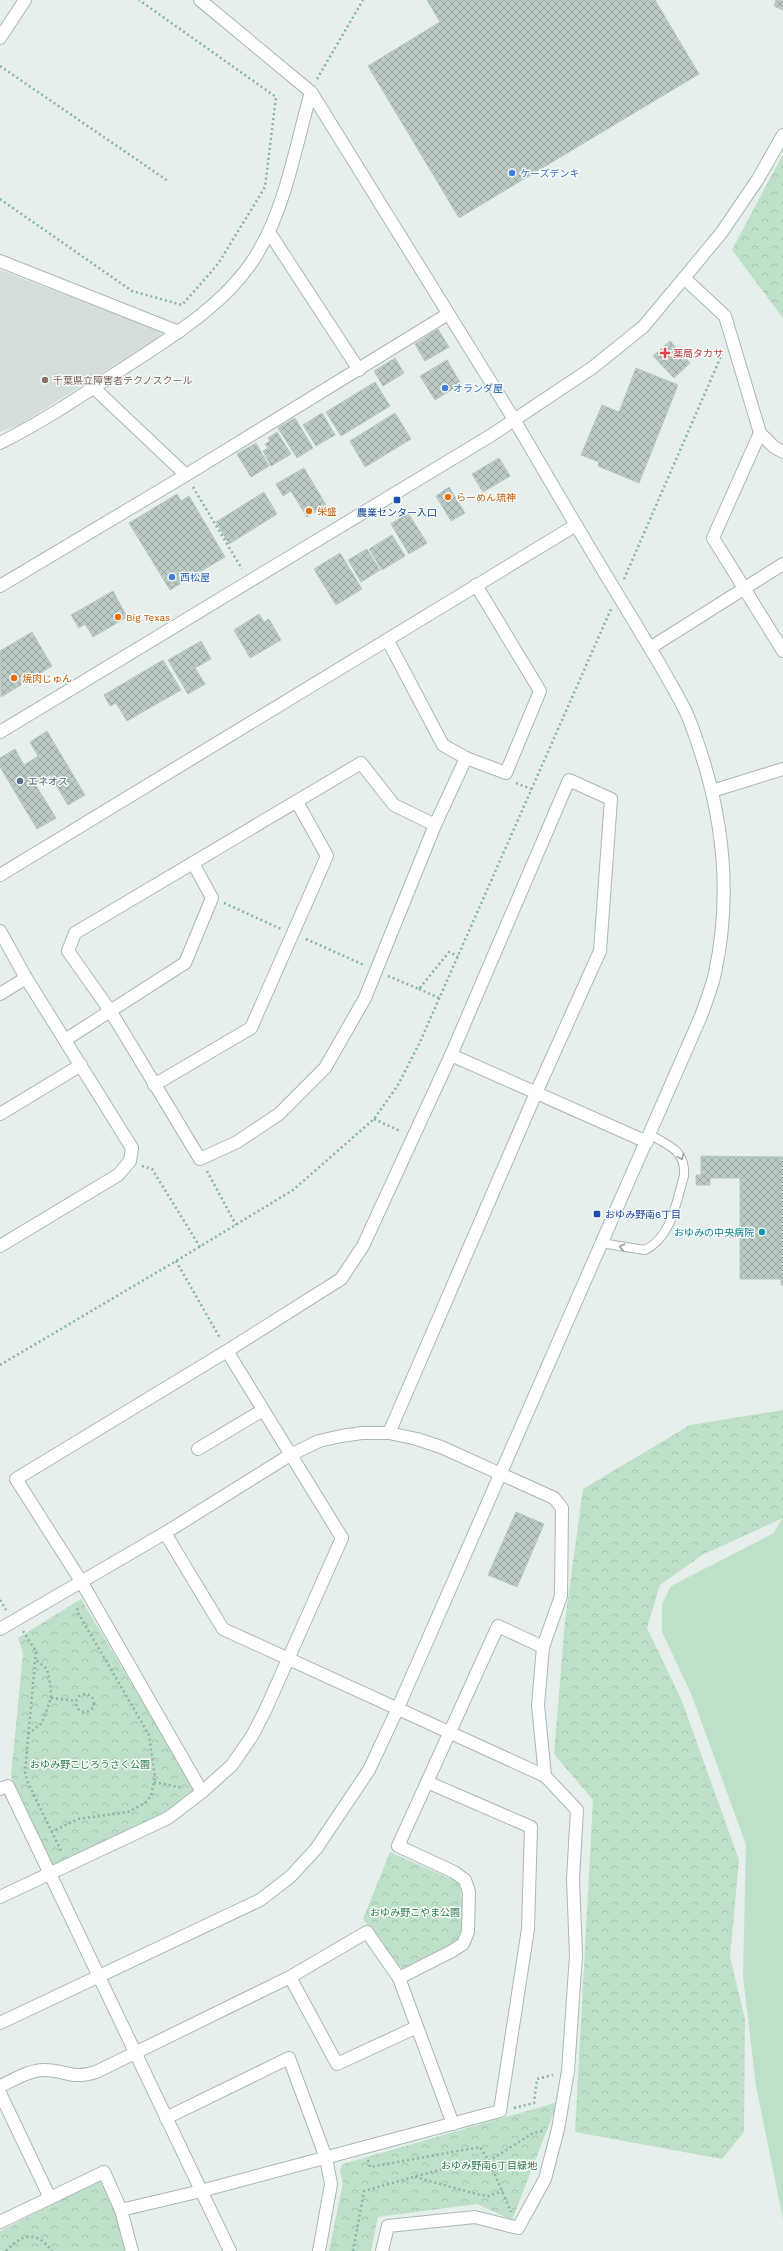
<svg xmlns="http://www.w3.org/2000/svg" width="783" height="2251" viewBox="0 0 783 2251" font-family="'Work Sans','Noto Sans JP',sans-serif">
	<defs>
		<pattern id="forest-crowns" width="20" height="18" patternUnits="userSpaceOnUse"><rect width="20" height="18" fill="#bfe0c8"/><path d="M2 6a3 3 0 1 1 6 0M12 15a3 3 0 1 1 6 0" fill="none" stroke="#a4c1ad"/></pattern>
		<pattern id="building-cross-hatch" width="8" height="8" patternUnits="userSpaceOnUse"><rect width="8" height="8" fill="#bbcac4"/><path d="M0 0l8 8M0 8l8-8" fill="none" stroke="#98a6a0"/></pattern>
	</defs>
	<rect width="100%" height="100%" fill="#e6efeb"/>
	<polygon fill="#d4dfda" points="0,270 161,331 162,335 19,425 0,432"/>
	<g fill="url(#forest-crowns)">
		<polygon points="783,154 783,318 732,250"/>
		<polygon points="783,1410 783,1518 702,1555 660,1585 647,1628 682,1701 739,1860 730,1957 745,2019 744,2132 722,2159 575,2132 593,1800 554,1754 565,1621 583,1489 690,1425"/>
		<polygon points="81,1599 195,1790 161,1817 52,1868 11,1776 23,1653 18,1638"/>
		<polygon points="390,1852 460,1883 464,1926 459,1940 403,1968 396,1966 363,1919"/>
		<polygon points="558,2102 512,2220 477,2204 378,2217 371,2251 329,2251 343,2183 340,2170 343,2164"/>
		<polygon points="102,2179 116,2213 126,2251 0,2251 0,2231"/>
	</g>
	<polygon fill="#bfe0c8" points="783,1517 783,2219 756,2086 743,1976 746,1845 692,1696 662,1632 662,1604 671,1586 774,1533"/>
	<g fill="url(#building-cross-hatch)" stroke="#b8c9c2">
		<polygon points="427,0 655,0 699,74 459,218 368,66 440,22"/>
		<polygon points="776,0 783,0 783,10 774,6"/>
		<polygon points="438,329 449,347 425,361 415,344"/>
		<polygon points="670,341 690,363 674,378 653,356"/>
		<polygon points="395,358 404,373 383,386 374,371"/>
		<polygon points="447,360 461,384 435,400 420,376"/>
		<polygon points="636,368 678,385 639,483 598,466 599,462 581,455 602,405 619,412"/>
		<polygon points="375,382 390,406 341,436 326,412"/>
		<polygon points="322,413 335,435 316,446 303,425"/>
		<polygon points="395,413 411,439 365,467 350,441"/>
		<polygon points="295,418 313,448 297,458 278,428"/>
		<polygon points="277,432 291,454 271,466 263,451 268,448 265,444 270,441 268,438"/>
		<polygon points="256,443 269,466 251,477 237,454"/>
		<polygon points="499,458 510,476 483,492 472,474"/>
		<polygon points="304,468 326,505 307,517 291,491 283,496 276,484"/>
		<polygon points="449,487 465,513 451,521 436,496"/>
		<polygon points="264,492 277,514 229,544 216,522"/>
		<polygon points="177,494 181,501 189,496 225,557 170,590 129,523"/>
		<polygon points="408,513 427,543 409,554 391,524"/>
		<polygon points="392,535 405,556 382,570 369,549"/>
		<polygon points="367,549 380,570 361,582 348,560"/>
		<polygon points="340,553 362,589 336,605 314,569"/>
		<polygon points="113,591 127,617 93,637 85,624 79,628 71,615"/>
		<polygon points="259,614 264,622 269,619 281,640 250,658 234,630"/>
		<polygon points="32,632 52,666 1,697 0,651"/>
		<polygon points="201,641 211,659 195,668 205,684 188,694 168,660"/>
		<polygon points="163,660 181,690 127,721 116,703 110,706 104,695"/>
		<polygon points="47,731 85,795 68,805 50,775 35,784 56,818 37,829 0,767 0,758 15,749 24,765 38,756 30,742"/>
		<polygon points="701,1156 783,1157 783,1285 781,1285 781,1279 740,1279 740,1178 710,1178 710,1185 696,1185 696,1175 701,1175"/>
		<polygon points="516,1512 544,1524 517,1587 488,1575"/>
	</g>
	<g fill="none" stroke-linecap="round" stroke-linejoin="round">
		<g stroke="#a8b8b2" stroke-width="10">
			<path id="lane" d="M601 1243 645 1250C672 1237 676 1202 684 1176 686 1151 669 1145 650 1135"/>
		</g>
		<g stroke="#a8b8b2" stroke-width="14">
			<g id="street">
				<polyline points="200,0 311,92 515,421"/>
				<polyline points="0,38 25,0"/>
				<polyline points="269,232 359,370"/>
				<polyline points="0,261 179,332"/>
				<polyline points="684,278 725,316 760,433 774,447 783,452"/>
				<polyline points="94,388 186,475"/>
				<polyline points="760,433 713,538 783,651"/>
				<path d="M0 443C40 423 78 398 116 373 167 340 232 302 261 247 286 203 297 141 311 92"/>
				<polyline points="0,586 186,475 448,314"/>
				<polyline points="388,641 443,745 466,758 435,825 365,998 325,1068 279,1114 237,1142 200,1159 111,1012 68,951 75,933 361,763 394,805 435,825"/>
				<polyline points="650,648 783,564"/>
				<polyline points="466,758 506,773 540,691 476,585"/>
				<polyline points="712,791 783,769"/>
				<polyline points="0,875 576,525"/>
				<polyline points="0,994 26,978"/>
				<polyline points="65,1040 185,963 212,898 193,863"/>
				<polyline points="451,1055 647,1142"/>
				<polyline points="154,1085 251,1028 327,856 297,802"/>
				<polyline points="0,1114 81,1065"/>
				<polyline points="198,1449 263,1410"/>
				<polyline points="165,1533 223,1629 545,1776 577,1810 573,1879 576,1955 568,2071 558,2129 545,2179 518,2228 475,2217 388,2226 382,2251"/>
				<polyline points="0,1629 165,1533 290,1455 319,1441 341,1436 362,1433 389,1433 417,1439 441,1447 554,1498 562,1508 561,1596 543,1647 538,1705 545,1776"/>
				<polyline points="0,1789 8,1786 230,2251"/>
				<polyline points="202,1792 81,1581 16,1479 227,1351 341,1279 363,1246 451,1055 569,780 611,799 600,951 536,1093 389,1433"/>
				<polyline points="0,1897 168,1818 202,1792 232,1765 252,1736 265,1711 342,1538 227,1351"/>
				<polyline points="290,1977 337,2064 417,2027"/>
				<polyline points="399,1978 452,1951 463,1944 468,1932 469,1892 465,1880 454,1872 398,1846 498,1626 543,1647"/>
				<path d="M0 2086C14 2080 29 2070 44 2070 67 2070 70 2080 96 2072L290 1977 367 1932 399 1978 453 2124"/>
				<polyline points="0,2093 50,2198"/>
				<polyline points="166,2118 289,2058 326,2158 331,2184 319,2251"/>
				<polyline points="121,2210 201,2191 500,2111 528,1929 531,1827 427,1782"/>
				<polyline points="0,2222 104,2172 121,2210 132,2251"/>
			</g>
		</g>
		<g stroke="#a4bbb3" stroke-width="14">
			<g id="secondary">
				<polyline points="0,732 490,436 592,368 643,327 684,278 722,232 758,179 783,135"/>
				<polyline points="0,931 26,978 132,1148 130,1161 118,1175 0,1246"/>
				<path d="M0 2023 260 1900 290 1877 316 1849 369 1770 397 1710 701 1016C706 1002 712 987 715 973 730 903 725 834 705 766 699 747 693 726 684 708 664 669 640 632 618 595 583 538 549 479 515 421"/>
			</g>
		</g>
		<g stroke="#86b3a5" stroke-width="2.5" stroke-dasharray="2 3" stroke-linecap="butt">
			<polyline points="0,66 168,181"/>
			<polyline points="317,79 363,0"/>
			<polyline points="0,199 132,291 182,305 218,264 265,187 276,97 139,0"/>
			<polyline points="193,487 242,569"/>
			<polyline points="624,579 722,354"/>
			<polyline points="516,783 531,789"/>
			<polyline points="224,903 281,929"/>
			<polyline points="306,939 364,965"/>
			<polyline points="388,976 419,989 449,952 458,956"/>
			<polyline points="419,989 439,998"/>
			<polyline points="374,1119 400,1131"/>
			<polyline points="142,1166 152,1169 200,1247"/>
			<polyline points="207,1171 236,1225"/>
			<polyline points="176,1261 220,1338"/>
			<polyline points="0,1365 176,1261 293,1190 374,1119 398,1085 420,1042 611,609"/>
			<polyline points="0,1600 6,1610"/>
			<polyline points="23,1631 36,1651 25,1772 28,1783 62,1853"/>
			<circle cx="85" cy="1703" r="9"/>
			<polyline points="51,1698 76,1701"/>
			<polyline points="28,1734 42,1723 51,1698 50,1683 47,1669 35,1659"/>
			<polyline points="154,1782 183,1788"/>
			<polyline points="51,1832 78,1819 128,1812 145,1803 151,1796 155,1777 149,1735 77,1611 78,1605"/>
			<polyline points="514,2108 534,2103 537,2079 553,2075"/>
			<polyline points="368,2160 370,2167 480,2147 489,2161 511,2212"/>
			<polyline points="415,2177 480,2195 489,2196 503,2191"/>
			<path d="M6 2251C22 2234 36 2230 52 2251"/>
			<polyline points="353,2251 364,2191 474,2160 489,2161 533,2133 543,2131"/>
		</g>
		<use href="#lane" stroke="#fff" stroke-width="8"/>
		<use href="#street" stroke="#fff" stroke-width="12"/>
		<use href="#secondary" stroke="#fff" stroke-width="12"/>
	</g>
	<defs><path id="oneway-chevron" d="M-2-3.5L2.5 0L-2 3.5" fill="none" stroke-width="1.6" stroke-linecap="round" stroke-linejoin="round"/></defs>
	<g stroke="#92a09c">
		<use href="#oneway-chevron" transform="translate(681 1157) rotate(66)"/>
		<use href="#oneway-chevron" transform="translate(622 1247) rotate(-168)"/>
	</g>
	<g fill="#3f7fe0" stroke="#f7fbf9" stroke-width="1.5">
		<circle cx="512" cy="173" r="4"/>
		<circle cx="445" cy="388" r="4"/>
		<circle cx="172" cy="577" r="4"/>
	</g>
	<path fill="#e0444e" stroke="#f7fbf9" stroke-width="1.5" d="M663 347h4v4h4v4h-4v4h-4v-4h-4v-4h4z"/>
	<circle fill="#8d6e63" stroke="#f7fbf9" stroke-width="1.5" cx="45" cy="380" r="4"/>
	<g fill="#e8710a" stroke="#f7fbf9" stroke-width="1.5">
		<circle cx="448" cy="497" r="4"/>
		<circle cx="309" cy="511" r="4"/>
		<circle cx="118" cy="617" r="4"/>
		<circle cx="14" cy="678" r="4"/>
	</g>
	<g fill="#1a4fb4" stroke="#f7fbf9" stroke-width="1.5">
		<rect x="393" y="496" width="8" height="8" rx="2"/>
		<rect x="593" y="1210" width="8" height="8" rx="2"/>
	</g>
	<circle fill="#5c6f8a" stroke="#f7fbf9" stroke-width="1.5" cx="20" cy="781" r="4"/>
	<circle fill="#0f9aa8" stroke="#f7fbf9" stroke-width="1.5" cx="762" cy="1232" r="4"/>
	<g text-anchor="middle" stroke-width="3" stroke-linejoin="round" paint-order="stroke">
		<g font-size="10" fill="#366cbe" stroke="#f7fbf9" text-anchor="start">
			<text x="520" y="177">ケーズデンキ</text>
			<text x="453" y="392">オランダ屋</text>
			<text x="180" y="581">西松屋</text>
		</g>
		<g font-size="10" fill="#be3a42" stroke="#f7fbf9" text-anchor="start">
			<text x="673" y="357">薬局タカサ</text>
		</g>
		<g font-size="10" fill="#785e54" stroke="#f7fbf9" text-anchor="start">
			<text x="53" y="384">千葉県立障害者テクノスクール</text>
		</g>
		<g font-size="10" fill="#c56008" stroke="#f7fbf9" text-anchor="start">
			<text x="456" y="501">らーめん琉神</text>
			<text x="317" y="515">栄盛</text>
			<text x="126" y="621">Big Texas</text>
			<text x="22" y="682">焼肉じゅん</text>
		</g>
		<g font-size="10" fill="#164399" stroke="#f7fbf9">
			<text x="397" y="516">農業センター入口</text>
			<text x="605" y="1218" text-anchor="start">おゆみ野南6丁目</text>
		</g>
		<g font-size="10" fill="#4e5e75" stroke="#f7fbf9" text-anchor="start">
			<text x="28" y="785">エネオス</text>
		</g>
		<g font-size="10" fill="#0d838f" stroke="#f7fbf9" text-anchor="end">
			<text x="754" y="1236">おゆみの中央病院</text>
		</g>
		<g font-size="10" fill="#2d7a4b" stroke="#f7fbf9">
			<text x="90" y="1768">おゆみ野こじろうさく公園</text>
			<text x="415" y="1916">おゆみ野こやま公園</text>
			<text x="489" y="2169">おゆみ野南6丁目緑地</text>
		</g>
	</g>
</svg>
